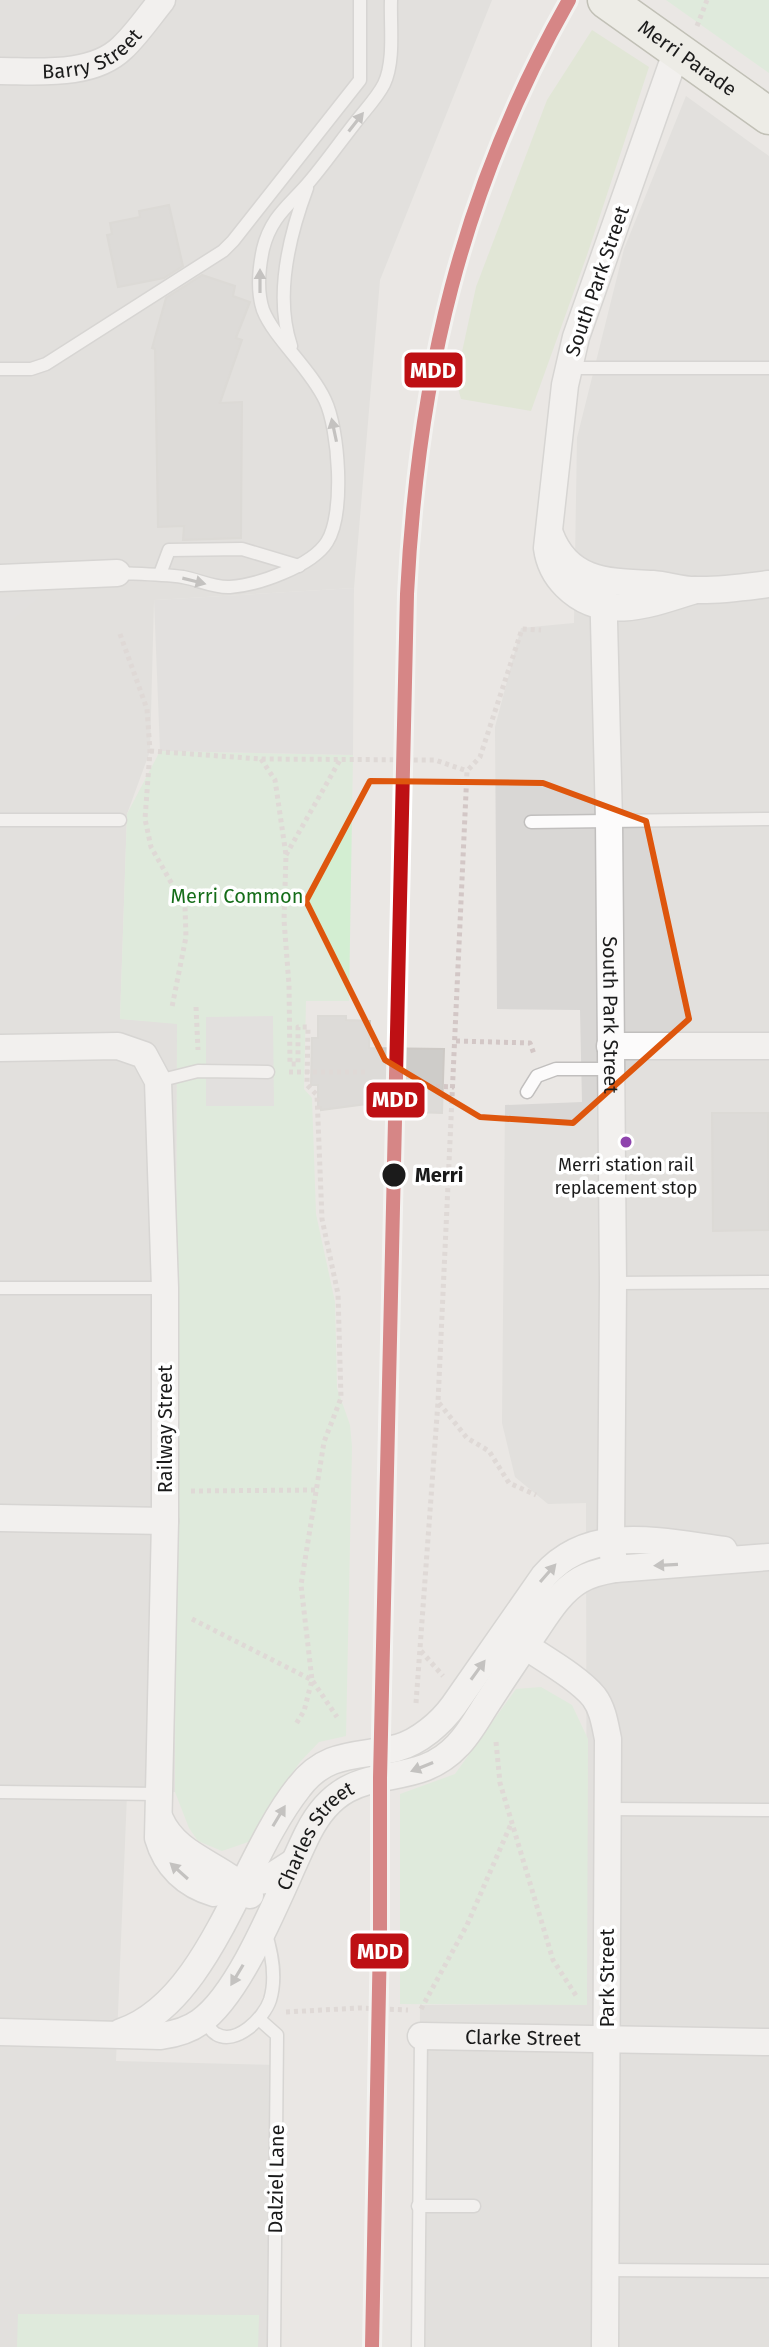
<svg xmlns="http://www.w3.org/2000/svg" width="769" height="2347" viewBox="0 0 769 2347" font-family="'Fira Sans',sans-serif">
	<rect width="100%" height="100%" fill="#eae7e4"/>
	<g fill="#d9d7d5">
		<polygon points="0,0 492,0 380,280 354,588 154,600 150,751 127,814 120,1019 177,1023 175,1792 127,1794 116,2061 277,2065 274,2347 0,2347"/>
		<polygon points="686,96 769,156 769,2347 418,2347 420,2005 587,2004 586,1503 548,1504 515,1477 502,1423 505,1105 582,1102 580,1010 497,1009 495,727 521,628 574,623 577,438 624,249"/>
	</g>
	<polygon fill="#d7e4c5" points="592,30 649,67 587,255 531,411 461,399 456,380 476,287 547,100"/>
	<g fill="#d3eed2">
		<polygon points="666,0 769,0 769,73"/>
		<polygon points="160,751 353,755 349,1001 306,1001 304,1089 312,1098 316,1214 335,1302 337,1388 350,1425 352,1447 346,1736 319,1742 300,1762 276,1796 251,1841 222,1851 198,1841 189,1828 175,1792 177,1024 120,1019 127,814"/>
		<polygon points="541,1687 572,1705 588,1739 587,2005 400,2004 400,1794 455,1774 516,1689"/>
		<polygon points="18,2314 259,2315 258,2347 17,2347"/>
	</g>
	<g fill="#dad8d7">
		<polygon points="354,588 353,755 160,751 154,600"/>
		<polygon points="0,597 40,597 13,620 0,620"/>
		<polygon points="273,1016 274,1106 206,1106 206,1017"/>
	</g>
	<g fill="#ceccc9" stroke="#cdc9c5" stroke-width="2">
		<polygon points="169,205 183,266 164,278 118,287 107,235 112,234 110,223 140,217 139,211"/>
		<polygon points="202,275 235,286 233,296 250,302 236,338 242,340 220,403 242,402 241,538 183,540 184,526 158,527 155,349 152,348 166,298"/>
		<polygon points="318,1016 346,1016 346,1020 370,1021 369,1048 444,1049 442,1113 414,1112 415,1103 367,1104 321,1110 321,1107 318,1107 318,1085 311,1085 312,1038 318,1038"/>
		<polygon points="712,1113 768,1113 769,1230 713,1231"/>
	</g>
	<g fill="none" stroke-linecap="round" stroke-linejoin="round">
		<g stroke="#c1bfbe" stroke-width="15">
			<g id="service">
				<path d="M291 346C274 295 289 236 307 188"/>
				<polyline points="568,368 769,368"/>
				<polyline points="0,369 31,369 46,364 223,251 233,241 360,80 360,0"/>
				<path d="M117 573C139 574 161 574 183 577 199 580 214 588 230 587 258 585 312 566 327 542 345 514 339 429 325 400 310 368 274 338 263 310 257 292 259 268 263 249 271 216 290 205 310 181 326 162 340 142 355 123 364 111 377 98 384 84 395 61 390 25 391 0"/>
				<polyline points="160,574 169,550 242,549 299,566"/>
				<polyline points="0,820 120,820"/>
				<polyline points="531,822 769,819"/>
				<polyline points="158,1081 198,1071 268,1072"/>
				<polyline points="527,1092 537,1076 556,1069 610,1069"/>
				<polyline points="613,1283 769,1282"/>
				<polyline points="0,1288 165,1288"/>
				<polyline points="0,1792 158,1794"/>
				<polyline points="608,1809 769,1810"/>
				<path d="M205 2018C207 2023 210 2031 216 2034 236 2046 264 2018 270 2000 277 1977 272 1953 265 1931"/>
				<polyline points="259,2019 277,2035 274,2347"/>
				<polyline points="418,2206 474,2206"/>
				<polyline points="604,2270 769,2271"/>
				<polyline points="418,2347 421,2036"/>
			</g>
		</g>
		<g stroke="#c1bfbe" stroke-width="29">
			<g id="minor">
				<path d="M677 50 576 337 565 385 547 548C549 563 556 576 566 586 603 623 651 604 695 590"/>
				<path id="s1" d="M0 71C38 71 92 77 122 48 137 34 149 16 162 0"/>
				<path d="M550 534C568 583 610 582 653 584 667 585 681 590 695 590 720 591 745 587 769 584"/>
				<polyline points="0,578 117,573"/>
				<path id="s2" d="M603 581 609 821 613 1283 611 1541 615 1569"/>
				<polyline points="610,1046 769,1046"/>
				<path d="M0 1048 118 1046 144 1055 158 1081 165 1288V1521L158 1838C166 1866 186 1885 214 1893L241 1884 266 1880 294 1862"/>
				<polyline points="0,1518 165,1521"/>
				<path d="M512 1637C535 1654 577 1676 594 1697 603 1709 605 1725 608 1739L605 2347"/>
				<path d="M160 1819C177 1858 223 1864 250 1895"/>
				<path id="s3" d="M0 2032 161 2036C175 2034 189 2030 200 2022 244 1991 283 1883 308 1833 349 1752 410 1797 458 1745 469 1734 477 1719 486 1705 502 1680 519 1655 536 1630 548 1612 561 1591 580 1580 590 1574 603 1571 615 1569L769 1557"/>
				<path d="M121 2032C210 2002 242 1858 299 1787 326 1751 358 1757 397 1748 419 1742 441 1723 454 1705L544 1576C590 1523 662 1542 724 1550"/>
				<path id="s4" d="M421 2036 769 2042"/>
			</g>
		</g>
		<g stroke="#90907e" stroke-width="39">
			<g id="secondary">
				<path id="s5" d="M606 0 769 116"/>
			</g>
		</g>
		<g stroke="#d3c7c6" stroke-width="5" stroke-dasharray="4 4" stroke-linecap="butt">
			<polyline points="697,26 707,0"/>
			<polyline points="120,634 147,709 150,751 145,819 151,847 185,907 186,937 172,1007"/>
			<polyline points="150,751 261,759 435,760 467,771"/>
			<polyline points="261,759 275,780 286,855 284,920 289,985 290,1064 298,1064 298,1027 308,1027 307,1085 317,1095 322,1219 338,1294 341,1398 324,1442 301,1585 312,1680 304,1711 296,1724"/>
			<polyline points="286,855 340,760"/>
			<polyline points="196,1007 198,1050"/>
			<polyline points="456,1041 530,1043 534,1054"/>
			<polyline points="289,1072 367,1072"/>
			<polyline points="404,1085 454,1087"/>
			<polyline points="439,1403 467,1438 489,1451 509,1483 536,1495"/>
			<polyline points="191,1491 317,1490"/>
			<polyline points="192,1619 312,1680 337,1717"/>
			<polyline points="421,1651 443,1676"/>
			<polyline points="416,1703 438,1402 467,771 480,757 522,629 541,630"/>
			<polyline points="496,1742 500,1783 553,1960 577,1997"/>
			<polyline points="421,2009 467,1925 511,1824"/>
			<polyline points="286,2012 359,2008 408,2010"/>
		</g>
		<use href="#service" stroke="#fcfbfb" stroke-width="12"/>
		<use href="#minor" stroke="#fcfbfb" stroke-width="26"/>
		<use href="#secondary" stroke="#f2f1e9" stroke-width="36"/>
		<g stroke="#fff" stroke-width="20">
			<path id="rail-1" d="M372 2347 380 1938V1778L407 594C418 377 461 190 569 0"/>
		</g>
		<use href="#rail-1" stroke="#be1014" stroke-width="14"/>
	</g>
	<defs><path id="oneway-solid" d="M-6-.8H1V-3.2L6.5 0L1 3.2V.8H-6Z" transform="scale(2)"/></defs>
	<g fill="#979696">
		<use href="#oneway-solid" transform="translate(356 122) rotate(-52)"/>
		<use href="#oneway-solid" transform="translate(260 281) rotate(-90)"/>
		<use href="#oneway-solid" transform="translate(334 430) rotate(-102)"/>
		<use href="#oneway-solid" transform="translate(194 581) rotate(14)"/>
		<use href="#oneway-solid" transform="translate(666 1565) rotate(177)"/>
		<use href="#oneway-solid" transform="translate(548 1573) rotate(-49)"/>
		<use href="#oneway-solid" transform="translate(478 1670) rotate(-54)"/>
		<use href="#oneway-solid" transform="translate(422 1767) rotate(158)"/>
		<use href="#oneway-solid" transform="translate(279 1816) rotate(-59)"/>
		<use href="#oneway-solid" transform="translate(179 1871) rotate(-138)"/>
		<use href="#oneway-solid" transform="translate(237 1975) rotate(121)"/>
	</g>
	<path d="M0 0H769V2347H0ZM370 781 543 783 646 821 689 1019 573 1123 480 1117 385 1060 306 901Z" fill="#eae7e4" fill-opacity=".55" fill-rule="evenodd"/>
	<path fill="none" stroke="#de560d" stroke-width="6" stroke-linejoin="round" d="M370 781 543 783 646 821 689 1019 573 1123 480 1117 385 1060 306 901Z"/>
	<circle fill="#8e44ad" stroke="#fff" stroke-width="3" cx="626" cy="1142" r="7"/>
	<circle fill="#1b1b1b" stroke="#fff" stroke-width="3" cx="394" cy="1175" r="13"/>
	<g text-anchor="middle" stroke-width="7" stroke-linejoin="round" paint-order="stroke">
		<g font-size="18" fill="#1b1b1b" stroke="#fff">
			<text x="626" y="1171">Merri station rail<tspan x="626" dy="23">replacement stop</tspan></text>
		</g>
		<g font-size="20" fill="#1b1b1b" stroke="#fff">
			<text dy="7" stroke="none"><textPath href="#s1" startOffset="96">Barry Street</textPath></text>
			<text dy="7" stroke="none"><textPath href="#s5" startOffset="100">Merri Parade</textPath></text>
			<text transform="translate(597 281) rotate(-71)" y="7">South Park Street</text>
			<text dy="7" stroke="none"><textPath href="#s2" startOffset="434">South Park Street</textPath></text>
			<text transform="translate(165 1429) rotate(-90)" y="7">Railway Street</text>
			<text dy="7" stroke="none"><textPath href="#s3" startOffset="424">Charles Street</textPath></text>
			<text transform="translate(607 1978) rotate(-90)" y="7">Park Street</text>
			<text dy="7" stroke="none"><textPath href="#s4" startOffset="102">Clarke Street</textPath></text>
			<text transform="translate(276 2179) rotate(-89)" y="7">Dalziel Lane</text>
		</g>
		<g font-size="20" fill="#156d19" stroke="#fff">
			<text x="237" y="903">Merri Common</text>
		</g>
		<g font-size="20" font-weight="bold" fill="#1b1b1b" stroke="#fff" text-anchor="start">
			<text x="415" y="1182">Merri</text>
		</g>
	</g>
	<g stroke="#fff" stroke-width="3">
		<rect x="403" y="351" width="61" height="38" rx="8" fill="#be1014"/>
		<rect x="365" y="1081" width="61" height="38" rx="8" fill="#be1014"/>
		<rect x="349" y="1932" width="61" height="38" rx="8" fill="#be1014"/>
	</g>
	<g font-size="22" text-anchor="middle" font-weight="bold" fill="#fff">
		<text x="433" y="378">MDD</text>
		<text x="395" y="1107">MDD</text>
		<text x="380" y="1959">MDD</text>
	</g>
</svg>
